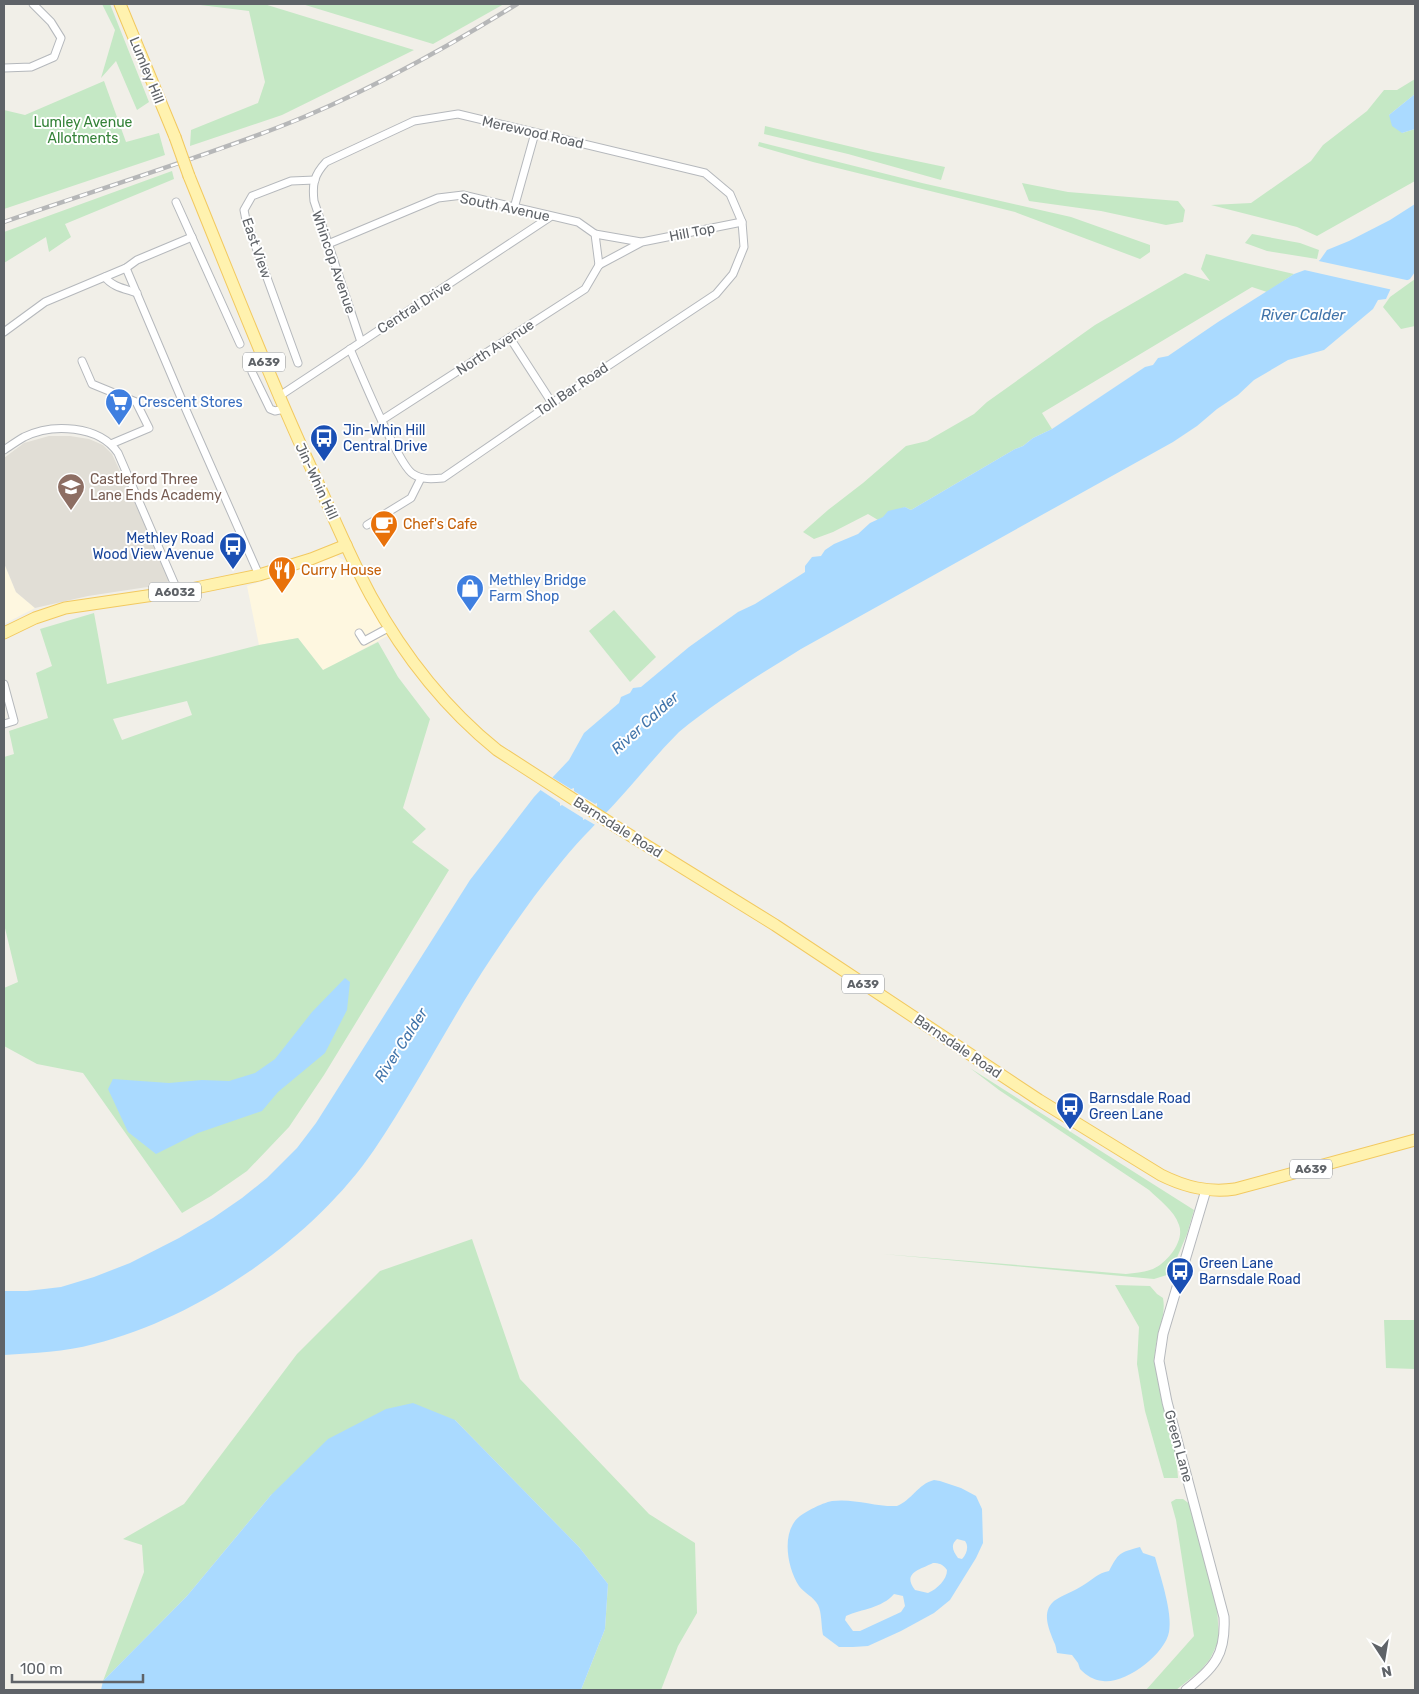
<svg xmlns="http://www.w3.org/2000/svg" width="1419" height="1694" viewBox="0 0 1419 1694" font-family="Rubik,sans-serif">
	<rect width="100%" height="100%" fill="#f1efe8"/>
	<g fill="#fef7e0">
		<polygon points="336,556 346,561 351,568 389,635 323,671 298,638 259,645 247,586"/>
		<polygon points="4,563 16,592 35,608 4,624"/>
	</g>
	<polygon fill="#e1ded6" points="49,436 70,436 89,439 103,445 112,454 169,577 167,584 88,596 35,608 16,592 4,563 4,458 24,443"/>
	<g fill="#c5e8c5" fill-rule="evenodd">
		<polygon points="102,4 110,4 149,102 137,110 116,61 101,78 115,30"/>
		<polygon points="192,4 264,4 414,50 282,115 190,146 191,130 258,103 265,82 249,11"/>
		<polygon points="302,4 504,4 433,44"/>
		<polygon points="1415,79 1415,94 1389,115 1402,133 1415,129 1415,181 1317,236 1297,227 1211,205 1251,203 1311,161 1323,145 1367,111 1384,90 1397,90"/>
		<polygon points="104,81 126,142 159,133 165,155 4,209 4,110 25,115"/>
		<polygon points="765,126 873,152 945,167 941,180 848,154 764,134"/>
		<polygon points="759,142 922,183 1071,217 1150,245 1150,252 1140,259 1015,212 813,162 758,146"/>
		<polygon points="172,171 174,179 65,224 71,237 49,252 46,237 4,263 4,232"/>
		<polygon points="1022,183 1068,192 1178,201 1185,210 1183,222 1166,225 1101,211 1029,201"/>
		<polygon points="1252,234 1300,243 1319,250 1317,259 1267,251 1245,243"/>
		<polygon points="1206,254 1294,274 1267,292 1252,287 1042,413 1052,429 1033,438 1023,446 1015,449 911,510 905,507 878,520 868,514 833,532 814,539 803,532 828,510 863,483 906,446 927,441 974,414 987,402 1095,325 1185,273 1210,281 1201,269"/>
		<polygon points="1415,279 1415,326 1401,329 1383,307 1390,297"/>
		<polygon points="614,610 656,657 630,682 589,631"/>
		<path d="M94 613 107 684 259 645 298 638 323 670 378 642 398 677 430 719 403 808 426 829 412 842 449 870 324 1075 289 1127 247 1171 211 1196 182 1213 83 1073 37 1064 4 1046V988L18 982 4 924V757L14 754 9 731 48 718 36 673 52 666 40 629ZM187 701 192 715 122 740 113 719Z"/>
		<path d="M970 1068 1194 1210 1187 1234 1170 1274 1154 1279 883 1254 1126 1274C1136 1273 1145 1272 1153 1269 1167 1263 1185 1241 1179 1225 1174 1210 1159 1200 1149 1190L999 1090Z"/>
		<polygon points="472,1239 520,1379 649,1514 695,1543 697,1613 678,1646 661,1690 581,1690 605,1629 608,1584 579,1547 455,1420 271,1495 187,1596 103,1681 144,1572 142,1545 123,1539 184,1504 297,1354 380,1271"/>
		<path d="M1115 1285 1150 1286 1157 1294 1163 1298C1167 1319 1153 1340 1155 1362 1157 1389 1169 1414 1174 1440 1176 1453 1177 1466 1178 1478H1164L1145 1411 1137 1364 1139 1327Z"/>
		<polygon points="1384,1320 1415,1320 1415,1369 1386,1368"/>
		<polygon points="1176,1499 1183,1499 1191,1505 1217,1606 1219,1640 1210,1659 1200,1671 1176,1690 1146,1690 1194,1636 1176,1520 1171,1502"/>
	</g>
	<g fill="#aadaff" fill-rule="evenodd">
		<polygon points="1415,94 1415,129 1402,133 1392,126 1389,115"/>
		<path d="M1415 204V272L1410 279 1391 288 1386 299 1378 300 1373 309 1324 350 1288 360 1254 380 1238 395 1217 409 1197 426 1173 442 801 649C759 675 717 701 679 732 657 754 639 777 618 800 600 820 580 839 563 860 537 891 514 924 492 957 450 1020 416 1088 374 1150 313 1239 199 1318 94 1344 65 1352 34 1353 4 1355V1291H27L61 1287 94 1277 130 1263 179 1238 213 1218 242 1198 267 1178 297 1148 316 1123 470 880 534 797 569 760 584 733 619 703 621 697 630 693 633 688 641 687 689 647 738 612 755 604 805 572V566L812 557 821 556 825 550 834 544 858 534 870 523 883 517 888 511 905 507 911 510 1015 449 1023 446 1033 438 1052 429 1145 367 1153 365 1158 358 1168 356 1218 322 1294 274 1305 270 1320 260 1327 250 1349 241 1390 220Z"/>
		<polygon points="345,978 350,982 347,1010 325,1053 278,1092 262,1111 198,1133 156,1154 128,1132 108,1089 113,1079 169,1083 202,1080 229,1081 255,1073 275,1059 312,1012"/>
		<polygon points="413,1403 455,1420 579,1547 608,1584 605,1629 581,1690 101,1690 103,1681 187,1596 271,1495 328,1439 386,1409"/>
		<path d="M934 1480 940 1481 961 1488 976 1496 982 1509 983 1543 976 1558 950 1600 934 1613 901 1631 868 1646 853 1647H839L823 1635C821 1626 822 1613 818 1605 814 1597 804 1593 799 1586 788 1569 782 1538 795 1521 801 1513 822 1503 832 1501 854 1498 876 1507 897 1506 912 1500 918 1484 934 1480ZM957 1539 965 1541C969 1546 967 1554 962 1559L958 1558C953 1551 950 1545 957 1539ZM933 1563C939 1563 943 1564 947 1570 947 1580 937 1589 928 1593L915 1590C902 1573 919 1570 933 1563ZM894 1594 903 1596 905 1606 901 1612 860 1631H853L845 1620 846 1616C862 1609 882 1608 894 1594Z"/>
		<path d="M1140 1547 1143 1553 1155 1557C1160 1575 1173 1613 1169 1632 1165 1654 1126 1684 1103 1681 1093 1680 1087 1676 1080 1669L1078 1663 1072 1655 1057 1653C1056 1649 1056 1645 1054 1642 1049 1629 1041 1612 1054 1601 1062 1595 1073 1592 1082 1586 1092 1580 1098 1573 1109 1571 1119 1553 1118 1553 1140 1547Z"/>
	</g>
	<g fill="#f1efe8">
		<polygon points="1314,260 1411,281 1393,290 1300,269"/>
		<polygon points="550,776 571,789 574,788 574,791 595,804 597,803 597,807 608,814 597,826 585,819 583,820 583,818 562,805 560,806 560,803 539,789"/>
	</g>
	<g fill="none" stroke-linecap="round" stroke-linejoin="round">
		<g stroke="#b5b8bc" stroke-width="9">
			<g id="minor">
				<polyline points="4,68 31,67 54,57 61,38 51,22 33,4"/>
				<polyline points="176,202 240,344"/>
				<polyline points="514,208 535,133"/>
				<polyline points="595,234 641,242"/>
				<polyline points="328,244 438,198 463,195 578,222 595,234 599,265"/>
				<polyline points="599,265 642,242 742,222"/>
				<polyline points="126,268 187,412 259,575"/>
				<path d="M105 277C112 287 126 289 137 293"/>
				<polyline points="4,332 45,302 126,268 137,260 192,237"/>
				<polyline points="510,338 552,403"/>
				<path d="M350 349C360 371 398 465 413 474 422 480 433 479 443 478L552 403 716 294 733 274 744 247 742 222 730 194 705 173 458 114 414 121 326 162C314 175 312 184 314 201L361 342"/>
				<polyline points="82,361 92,384 136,402 149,428 111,444"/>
				<polyline points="298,363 246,220 244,210 252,196 291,181 315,180"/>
				<polyline points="252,372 270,409 275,411 284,409"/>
				<polyline points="278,397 550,217"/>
				<polyline points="382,420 585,289 599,265"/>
				<path d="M4 450C10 446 17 441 24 437 52 423 99 425 118 453L178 592"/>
				<polyline points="367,525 411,498 421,478"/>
				<polyline points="359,633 364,641 390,627"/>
				<polyline points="4,684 14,721 4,724"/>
			</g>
		</g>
		<g stroke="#b5b8bc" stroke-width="11">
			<path id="tertiary" d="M1186 1690C1214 1667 1226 1656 1224 1617L1167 1402 1159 1361 1163 1334 1206 1190"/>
		</g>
		<g stroke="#f2c960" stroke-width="13">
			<g id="primary">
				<polyline points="120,4 175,137"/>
				<path d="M189 176C231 279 271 382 318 483 335 521 351 559 371 596 403 654 445 708 497 750L615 826 775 925 1039 1100 1161 1175C1185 1187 1208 1193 1235 1189L1415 1140"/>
				<polyline points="4,633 35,618 65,608 181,591 259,575 311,559 346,545"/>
			</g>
		</g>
		<use href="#minor" stroke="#fff" stroke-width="7"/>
		<use href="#tertiary" stroke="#fff" stroke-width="9"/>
		<use href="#primary" stroke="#fff2af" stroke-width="11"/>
		<g stroke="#b6b7b8" stroke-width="4.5">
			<path id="rail" d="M4 222C95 190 189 162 279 127 362 95 441 51 517 4"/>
		</g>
		<use href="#rail" stroke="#fff" stroke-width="2.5" stroke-dasharray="8" stroke-linecap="butt"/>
		<g stroke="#f2c960" stroke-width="13" stroke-linecap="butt">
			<polyline id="primary-bridge" points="175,137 189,176"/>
		</g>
		<use href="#primary-bridge" stroke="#fff2af" stroke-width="11"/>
	</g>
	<defs>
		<g id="supermarket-pin" transform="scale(1.4375)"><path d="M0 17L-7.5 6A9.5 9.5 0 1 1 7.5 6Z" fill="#3f7fe0" stroke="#fff"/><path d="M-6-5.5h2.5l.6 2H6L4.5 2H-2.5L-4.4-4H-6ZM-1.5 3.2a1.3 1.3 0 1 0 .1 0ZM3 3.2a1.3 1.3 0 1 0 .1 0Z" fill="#fff"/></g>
		<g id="bus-pin" transform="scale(1.4375)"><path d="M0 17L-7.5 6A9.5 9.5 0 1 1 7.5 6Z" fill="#1a4fb4" stroke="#fff"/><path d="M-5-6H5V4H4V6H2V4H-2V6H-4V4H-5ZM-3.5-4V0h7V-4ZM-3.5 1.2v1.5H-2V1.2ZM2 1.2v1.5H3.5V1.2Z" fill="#fff"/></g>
		<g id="school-pin" transform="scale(1.4375)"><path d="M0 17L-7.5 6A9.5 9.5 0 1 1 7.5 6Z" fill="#8d6e63" stroke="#fff"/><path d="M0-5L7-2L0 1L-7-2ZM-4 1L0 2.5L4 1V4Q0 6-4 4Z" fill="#fff"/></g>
		<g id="cafe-pin" transform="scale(1.4375)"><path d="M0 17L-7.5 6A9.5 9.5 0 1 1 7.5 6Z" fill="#e8710a" stroke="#fff"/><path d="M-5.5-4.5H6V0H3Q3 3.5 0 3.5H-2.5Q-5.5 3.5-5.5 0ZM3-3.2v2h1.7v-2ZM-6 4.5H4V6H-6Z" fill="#fff"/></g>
		<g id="restaurant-pin" transform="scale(1.4375)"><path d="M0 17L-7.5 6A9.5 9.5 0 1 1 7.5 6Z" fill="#e8710a" stroke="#fff"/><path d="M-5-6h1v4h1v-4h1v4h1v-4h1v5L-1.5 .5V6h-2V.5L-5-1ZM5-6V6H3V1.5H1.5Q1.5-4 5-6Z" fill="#fff"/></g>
		<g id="shop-pin" transform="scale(1.4375)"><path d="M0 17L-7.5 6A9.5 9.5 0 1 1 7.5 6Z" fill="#3f7fe0" stroke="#fff"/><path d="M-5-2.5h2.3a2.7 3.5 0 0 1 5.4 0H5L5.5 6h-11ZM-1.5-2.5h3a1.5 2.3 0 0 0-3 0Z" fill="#fff"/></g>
	</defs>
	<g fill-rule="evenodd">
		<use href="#supermarket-pin" x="119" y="402"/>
		<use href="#bus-pin" x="324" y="438"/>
		<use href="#school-pin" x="71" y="487"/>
		<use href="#cafe-pin" x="384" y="524"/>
		<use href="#bus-pin" x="233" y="546"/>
		<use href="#restaurant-pin" x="282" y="570"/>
		<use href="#shop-pin" x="470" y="588"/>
		<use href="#bus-pin" x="1070" y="1106"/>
		<use href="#bus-pin" x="1180" y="1271"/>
	</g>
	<g text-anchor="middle" stroke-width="4" stroke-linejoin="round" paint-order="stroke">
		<g fill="#fff" stroke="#8f9295" stroke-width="1">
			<rect x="243" y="352.5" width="42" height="19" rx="4"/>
			<rect x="149" y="582.5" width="52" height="19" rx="4"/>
			<rect x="842" y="974.5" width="42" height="19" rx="4"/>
			<rect x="1290" y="1159.5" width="42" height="19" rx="4"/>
		</g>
		<g font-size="12" font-weight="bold" fill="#5f6368">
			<text x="264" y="366">A639</text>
			<text x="175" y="596">A6032</text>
			<text x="863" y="988">A639</text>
			<text x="1311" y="1173">A639</text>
		</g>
		<g font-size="14" fill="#5f6368" stroke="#fff">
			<text transform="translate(147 70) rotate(68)" y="5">Lumley Hill</text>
			<text transform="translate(533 132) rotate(13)" y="5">Merewood Road</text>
			<text transform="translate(505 207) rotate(12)" y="5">South Avenue</text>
			<text transform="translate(692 232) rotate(-11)" y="5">Hill Top</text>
			<text transform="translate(257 248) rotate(71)" y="5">East View</text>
			<text transform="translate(334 262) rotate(71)" y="5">Whincop Avenue</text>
			<text transform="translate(414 307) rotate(-33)" y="5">Central Drive</text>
			<text transform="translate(495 347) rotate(-33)" y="5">North Avenue</text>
			<text transform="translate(572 389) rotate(-34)" y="5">Toll Bar Road</text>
			<text transform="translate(317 481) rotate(65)" y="5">Jin-Whin Hill</text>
			<text transform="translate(618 827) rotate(32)" y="5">Barnsdale Road</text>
			<text transform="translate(958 1046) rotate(34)" y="5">Barnsdale Road</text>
			<text transform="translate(1179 1446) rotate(75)" y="5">Green Lane</text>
		</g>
		<g font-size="14" fill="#348238" stroke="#fff">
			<text x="83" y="127">Lumley Avenue<tspan x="83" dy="16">Allotments</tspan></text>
		</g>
		<g font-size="14" fill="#366cbe" stroke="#fff" text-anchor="start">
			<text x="138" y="407">Crescent Stores</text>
			<text x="489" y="585">Methley Bridge<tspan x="489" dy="16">Farm Shop</tspan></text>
		</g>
		<g font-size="14" fill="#164399" stroke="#fff" text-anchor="start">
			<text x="343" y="435">Jin-Whin Hill<tspan x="343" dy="16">Central Drive</tspan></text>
			<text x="214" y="543" text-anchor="end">Methley Road<tspan x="214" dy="16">Wood View Avenue</tspan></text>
			<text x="1089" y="1103">Barnsdale Road<tspan x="1089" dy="16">Green Lane</tspan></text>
			<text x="1199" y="1268">Green Lane<tspan x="1199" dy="16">Barnsdale Road</tspan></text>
		</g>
		<g font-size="14" fill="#785e54" stroke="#fff" text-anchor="start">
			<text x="90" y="484">Castleford Three<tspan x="90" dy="16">Lane Ends Academy</tspan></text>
		</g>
		<g font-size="14" fill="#c56008" stroke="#fff" text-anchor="start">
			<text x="403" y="529">Chef's Cafe</text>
			<text x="301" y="575">Curry House</text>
		</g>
		<g font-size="15" font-style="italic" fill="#4174aa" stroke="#fff">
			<text x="1303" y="320">River Calder</text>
			<text transform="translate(645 723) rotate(-42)" y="5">River Calder</text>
			<text transform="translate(401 1045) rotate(-57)" y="5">River Calder</text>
		</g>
	</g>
	<rect width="1419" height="1694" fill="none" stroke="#5f6368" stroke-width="10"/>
	<g transform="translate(1384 1659) rotate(168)" stroke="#ffffff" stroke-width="4" paint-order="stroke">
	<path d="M0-4L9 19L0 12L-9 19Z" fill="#5f6368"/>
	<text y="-8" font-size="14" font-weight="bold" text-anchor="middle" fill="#5f6368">N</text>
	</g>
	<path d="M12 1674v8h131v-8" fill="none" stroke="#5f6368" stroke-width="2.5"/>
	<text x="20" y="1674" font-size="15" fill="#5f6368" stroke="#ffffff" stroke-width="4" paint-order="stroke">100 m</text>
</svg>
